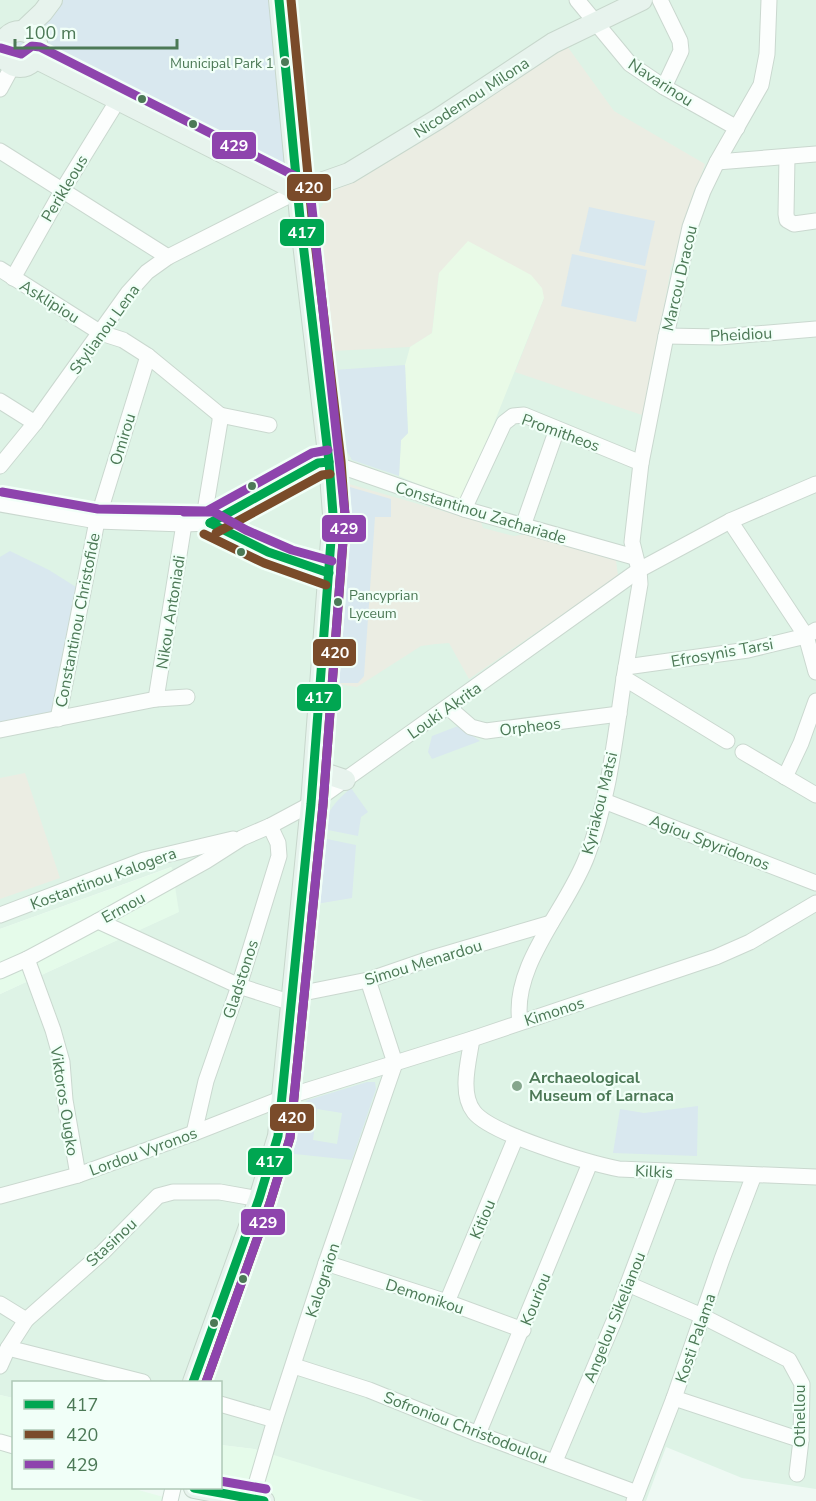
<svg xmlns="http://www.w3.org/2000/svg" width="816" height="1501" viewBox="0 0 816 1501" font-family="'Nunito Sans',sans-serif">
	<rect width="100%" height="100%" fill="#eef9f3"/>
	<polygon fill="#def3e6" points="0,0 816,0 816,1489 742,1478 666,1447 646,1501 414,1501 254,1449 221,1445 220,1382 14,1382 13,1398 0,1395 0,994 178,912 171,867 0,929"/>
	<g fill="#e5fbea">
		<polygon points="172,867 179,912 0,994 0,929"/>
		<polygon points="0,1395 13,1398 13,1449 0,1447"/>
		<polygon points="221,1445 254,1449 424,1501 263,1501 220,1488"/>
		<polygon points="0,1450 13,1454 14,1488 131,1488 178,1501 0,1501"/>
	</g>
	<g fill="#ebede3">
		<polygon points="567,46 614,111 705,164 671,268 645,416 515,372 544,298 439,273 432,333 410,347 332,351 317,214 329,194"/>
		<polygon points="349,484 481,522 483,528 514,536 527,534 616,560 618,576 469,679 449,643 436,644 421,646 357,687 338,684"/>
		<polygon points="25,773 60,878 0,899 0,778"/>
	</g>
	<polygon fill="#e9fae7" points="468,241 531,275 542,288 544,298 462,503 399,476 401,440 408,433 405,365 410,347 432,333 439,273"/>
	<g fill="#d9e8ef" fill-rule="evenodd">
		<path d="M63 0H269L287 155 285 163 279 168 267 166 49 51C38 27 48 18 63 0Z"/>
		<circle cx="21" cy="47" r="13"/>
		<polygon points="589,207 655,221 645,266 579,251"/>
		<polygon points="572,254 647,270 636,322 561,306"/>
		<polygon points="405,365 408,433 401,440 399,476 352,460 343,444 334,370"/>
		<polygon points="343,485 391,499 391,517 375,517 364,676 358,683 329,683"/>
		<polygon points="10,551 49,570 76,587 52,712 0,722 0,557"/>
		<polygon points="458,726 480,741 432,759 428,752 432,736"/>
		<path d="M351 788 368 812 361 817 358 836 323 829C327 810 337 800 351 788Z"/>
		<polygon points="317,837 356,845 352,898 310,905"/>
		<path d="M367 1082H375L376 1089 352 1160 285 1153 294 1112 308 1100ZM317 1109 342 1113 337 1144 313 1140Z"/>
		<polygon points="698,1106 697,1156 613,1153 620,1109 644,1113"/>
	</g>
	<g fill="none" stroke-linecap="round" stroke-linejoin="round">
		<g stroke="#cad8cf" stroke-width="17">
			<g id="minor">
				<polyline points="577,0 630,64 664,87 737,128"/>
				<polyline points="660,0 680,41 681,51 664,87"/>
				<polyline points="0,89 13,65"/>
				<polyline points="0,151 168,257"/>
				<polyline points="787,157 786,214 787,220 794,224 816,221"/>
				<polyline points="717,162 816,154"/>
				<polyline points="0,269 101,333 123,340 148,356 220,415 220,421 203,523"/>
				<polyline points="13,278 62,191 118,100"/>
				<polyline points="666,336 720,337 816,329"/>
				<polyline points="0,401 35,423"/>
				<polyline points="220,415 269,425"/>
				<polyline points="0,466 35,423 128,293 147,272 168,257 298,191"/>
				<polyline points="0,504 97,521 184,524 210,523 241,541 288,561 329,573"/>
				<polyline points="464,509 504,423 513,416 524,415 641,463"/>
				<polyline points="730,521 806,636 816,672"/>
				<polyline points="210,523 318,463 329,462 464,509 634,557"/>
				<polyline points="523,526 557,429"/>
				<polyline points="626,667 748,650 806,636 816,630"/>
				<polyline points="624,678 727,741"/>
				<polyline points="156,699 184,524"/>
				<polyline points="448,707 471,727 486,731 619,714"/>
				<polyline points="58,719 97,521 148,356"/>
				<polyline points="0,730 156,699 187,697"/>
				<polyline points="743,752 816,795"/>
				<polyline points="785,777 801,743 816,701"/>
				<polyline points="604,801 816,883"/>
				<polyline points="0,915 144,860 233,839"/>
				<polyline points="98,921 239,986 292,1003"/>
				<polyline points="27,959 53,1030 62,1062 65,1100 78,1175"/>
				<polyline points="0,971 27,959 98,921 206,861 242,838 270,826 311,804 639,570 730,521 816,484"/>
				<polyline points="293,995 368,980 429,959 551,923"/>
				<path d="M520 1022C511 965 568 908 587 856 609 800 615 738 624 678 629 647 635 615 640 584L639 570 632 542 641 463 666 336 690 227 703 191 717 162 761 85 767 54 769 0"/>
				<path d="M472 1039C469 1060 459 1093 474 1112 491 1134 589 1163 619 1169L816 1177"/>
				<polyline points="194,1133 206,1081 239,986 279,856 278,843 270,826"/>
				<polyline points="0,1196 78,1175 194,1133 283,1098 472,1039 716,957 750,942 816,903"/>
				<polyline points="326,1263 447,1302 523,1330"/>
				<polyline points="628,1284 702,1316 789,1360 802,1384 801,1440 797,1474"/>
				<polyline points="447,1302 516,1137"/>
				<polyline points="0,1304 26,1320"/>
				<polyline points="8,1348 143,1382"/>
				<polyline points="0,1366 8,1348 26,1320 103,1252 158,1196 173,1192 220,1192 259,1199"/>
				<polyline points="294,1366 369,1390 478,1434 637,1493"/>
				<polyline points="674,1398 801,1440"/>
				<polyline points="220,1404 275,1420"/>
				<polyline points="478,1434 590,1163"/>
				<polyline points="0,1442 14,1446"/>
				<polyline points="555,1461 614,1321 670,1172"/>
				<polyline points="252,1498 275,1420 326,1263 395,1063 368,980"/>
				<polyline points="170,1501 173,1488"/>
				<polyline points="634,1501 674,1398 722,1259 754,1175"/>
			</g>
		</g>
		<g stroke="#c7d7cc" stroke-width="22">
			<g id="major">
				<polyline points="23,31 43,12 52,0"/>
				<circle cx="20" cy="49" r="18"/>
				<polyline points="35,58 298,191"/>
				<polyline points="298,191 349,173 438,119 553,43 642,0"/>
				<polyline points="315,762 324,773 345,780"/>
				<polyline points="193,1382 259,1199 278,1136 311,804 333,514 329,462 300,218 279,0"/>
				<polyline points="194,1488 264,1501"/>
			</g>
		</g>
		<use href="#minor" stroke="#fcfefd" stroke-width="15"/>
		<use href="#major" stroke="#e7f3ed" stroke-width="20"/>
		<g stroke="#f1fff8" stroke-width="14">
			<g id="bus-1">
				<polyline points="210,523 318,463 329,462"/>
				<polyline points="210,523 268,552 329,573"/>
				<polyline points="193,1382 259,1199 278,1136 311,804 333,514 329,462 300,218 279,0"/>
				<polyline points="194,1488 264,1501"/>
			</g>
		</g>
		<g stroke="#f1fff8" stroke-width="14">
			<g id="bus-2">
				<polyline points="216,533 322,475 330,474"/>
				<polyline points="204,534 264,563 326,585"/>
				<polyline points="206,1382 270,1203 290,1138 323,805 345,515 341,461 312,217 291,0"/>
			</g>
		</g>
		<g stroke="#f1fff8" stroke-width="14">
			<g id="bus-3">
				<polyline points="1,48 21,54 32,46 40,47 303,180 310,190 345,514 323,805 290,1138 270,1203 206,1382"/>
				<polyline points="2,492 98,509 207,511 312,453 328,450"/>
				<polyline points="184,512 214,512 246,530 292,550 332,561"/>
				<polyline points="220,1481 266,1489"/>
			</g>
		</g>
		<use href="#bus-1" stroke="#00a651" stroke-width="9"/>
		<use href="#bus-2" stroke="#7a4b2a" stroke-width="9"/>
		<use href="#bus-3" stroke="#8e44ad" stroke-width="9"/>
	</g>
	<g fill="#4c7956" stroke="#f1fff8" stroke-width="2">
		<circle cx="285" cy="62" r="5"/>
		<circle cx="142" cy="99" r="5"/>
		<circle cx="193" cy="124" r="5"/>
		<circle cx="252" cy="486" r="5"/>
		<circle cx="241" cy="552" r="5"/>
		<circle cx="338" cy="602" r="5"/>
		<circle cx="243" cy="1279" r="5"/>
		<circle cx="214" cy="1323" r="5"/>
	</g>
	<circle fill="#85a68d" stroke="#f1fff8" stroke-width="2" cx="517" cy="1086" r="6"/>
	<g text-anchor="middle" stroke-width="4.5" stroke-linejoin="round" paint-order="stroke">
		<g font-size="14" fill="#4c7956" stroke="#f1fff8" text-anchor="end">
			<text x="274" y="68">Municipal Park 1</text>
			<text x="349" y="600" text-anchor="start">Pancyprian<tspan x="349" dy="18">Lyceum</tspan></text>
		</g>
		<g font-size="16" fill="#4c7956" stroke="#f1fff8">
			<text transform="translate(661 82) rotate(33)" y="6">Navarinou</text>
			<text transform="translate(471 97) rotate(-33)" y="6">Nicodemou Milona</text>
			<text transform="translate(64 188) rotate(-59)" y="6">Perikleous</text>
			<text transform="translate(679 278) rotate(-77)" y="6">Marcou Dracou</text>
			<text transform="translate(50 301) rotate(32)" y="6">Asklipiou</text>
			<text transform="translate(104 329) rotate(-54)" y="6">Stylianou Lena</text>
			<text transform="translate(741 334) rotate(-3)" y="6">Pheidiou</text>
			<text transform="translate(561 432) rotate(20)" y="6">Promitheos</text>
			<text transform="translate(122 439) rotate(-73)" y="6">Omirou</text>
			<text transform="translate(481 512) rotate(17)" y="6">Constantinou Zachariade</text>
			<text transform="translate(170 612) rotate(-81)" y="6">Nikou Antoniadi</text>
			<text transform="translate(77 620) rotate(-79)" y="6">Constantinou Christofide</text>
			<text transform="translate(722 652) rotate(-10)" y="6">Efrosynis Tarsi</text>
			<text transform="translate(444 710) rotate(-35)" y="6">Louki Akrita</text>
			<text transform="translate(530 726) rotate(-7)" y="6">Orpheos</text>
			<text transform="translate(599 803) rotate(-76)" y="6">Kyriakou Matsi</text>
			<text transform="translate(710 842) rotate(21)" y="6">Agiou Spyridonos</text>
			<text transform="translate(103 878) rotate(-20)" y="6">Kostantinou Kalogera</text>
			<text transform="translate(123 907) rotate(-29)" y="6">Ermou</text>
			<text transform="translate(423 962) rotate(-17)" y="6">Simou Menardou</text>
			<text transform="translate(240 979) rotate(-72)" y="6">Gladstonos</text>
			<text transform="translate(554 1011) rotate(-18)" y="6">Kimonos</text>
			<text transform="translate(65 1101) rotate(81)" y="6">Viktoros Ougko</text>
			<text transform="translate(143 1151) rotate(-20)" y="6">Lordou Vyronos</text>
			<text transform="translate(654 1171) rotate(3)" y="6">Kilkis</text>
			<text transform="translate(482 1219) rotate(-67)" y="6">Kitiou</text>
			<text transform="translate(111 1242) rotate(-43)" y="6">Stasinou</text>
			<text transform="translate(322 1280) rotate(-72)" y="6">Kalograion</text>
			<text transform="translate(425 1296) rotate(18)" y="6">Demonikou</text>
			<text transform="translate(535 1299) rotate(-68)" y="6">Kouriou</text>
			<text transform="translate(614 1317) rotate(-68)" y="6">Angelou Sikelianou</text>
			<text transform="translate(695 1338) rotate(-71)" y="6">Kosti Palama</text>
			<text transform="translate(799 1416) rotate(-90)" y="6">Othellou</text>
			<text transform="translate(466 1427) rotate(21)" y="6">Sofroniou Christodoulou</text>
		</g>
		<g font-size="16" font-weight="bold" fill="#4c7956" stroke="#f1fff8" text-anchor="start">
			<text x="529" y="1083">Archaeological<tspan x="529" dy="18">Museum of Larnaca</tspan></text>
		</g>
	</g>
	<g stroke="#f1fff8" stroke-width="2">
		<rect x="211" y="131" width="46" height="29" rx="6" fill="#8e44ad"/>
		<rect x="286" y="173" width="46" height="29" rx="6" fill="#7a4b2a"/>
		<rect x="279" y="218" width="46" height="29" rx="6" fill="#00a651"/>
		<rect x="321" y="514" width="46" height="29" rx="6" fill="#8e44ad"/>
		<rect x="312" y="638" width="45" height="29" rx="6" fill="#7a4b2a"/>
		<rect x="296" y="683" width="46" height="29" rx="6" fill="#00a651"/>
		<rect x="269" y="1103" width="46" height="29" rx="6" fill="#7a4b2a"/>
		<rect x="247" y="1147" width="46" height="29" rx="6" fill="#00a651"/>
		<rect x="240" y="1208" width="46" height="28" rx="6" fill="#8e44ad"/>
	</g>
	<g font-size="16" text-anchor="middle" font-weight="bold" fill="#fff">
		<text x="234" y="151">429</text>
		<text x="309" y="193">420</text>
		<text x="302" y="238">417</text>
		<text x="344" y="534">429</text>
		<text x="335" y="658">420</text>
		<text x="319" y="703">417</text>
		<text x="292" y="1123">420</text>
		<text x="270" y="1167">417</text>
		<text x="263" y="1228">429</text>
	</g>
	<rect x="12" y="1381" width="210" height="108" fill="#f1fff8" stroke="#afc9b7" stroke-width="1.5"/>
	<rect x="24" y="1400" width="30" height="9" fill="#00a651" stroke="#afc9b7" stroke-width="1.5"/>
	<text x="66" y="1411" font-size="18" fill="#4c7956">417</text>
	<rect x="24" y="1430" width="30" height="9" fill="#7a4b2a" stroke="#afc9b7" stroke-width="1.5"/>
	<text x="66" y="1441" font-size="18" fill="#4c7956">420</text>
	<rect x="24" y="1460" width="30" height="9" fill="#8e44ad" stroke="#afc9b7" stroke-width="1.5"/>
	<text x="66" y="1471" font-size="18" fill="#4c7956">429</text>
	<path d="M15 39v9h162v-9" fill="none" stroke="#4c7956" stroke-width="3"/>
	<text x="24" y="39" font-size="18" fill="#4c7956" stroke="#f1fff8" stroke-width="4.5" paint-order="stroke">100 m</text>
</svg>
